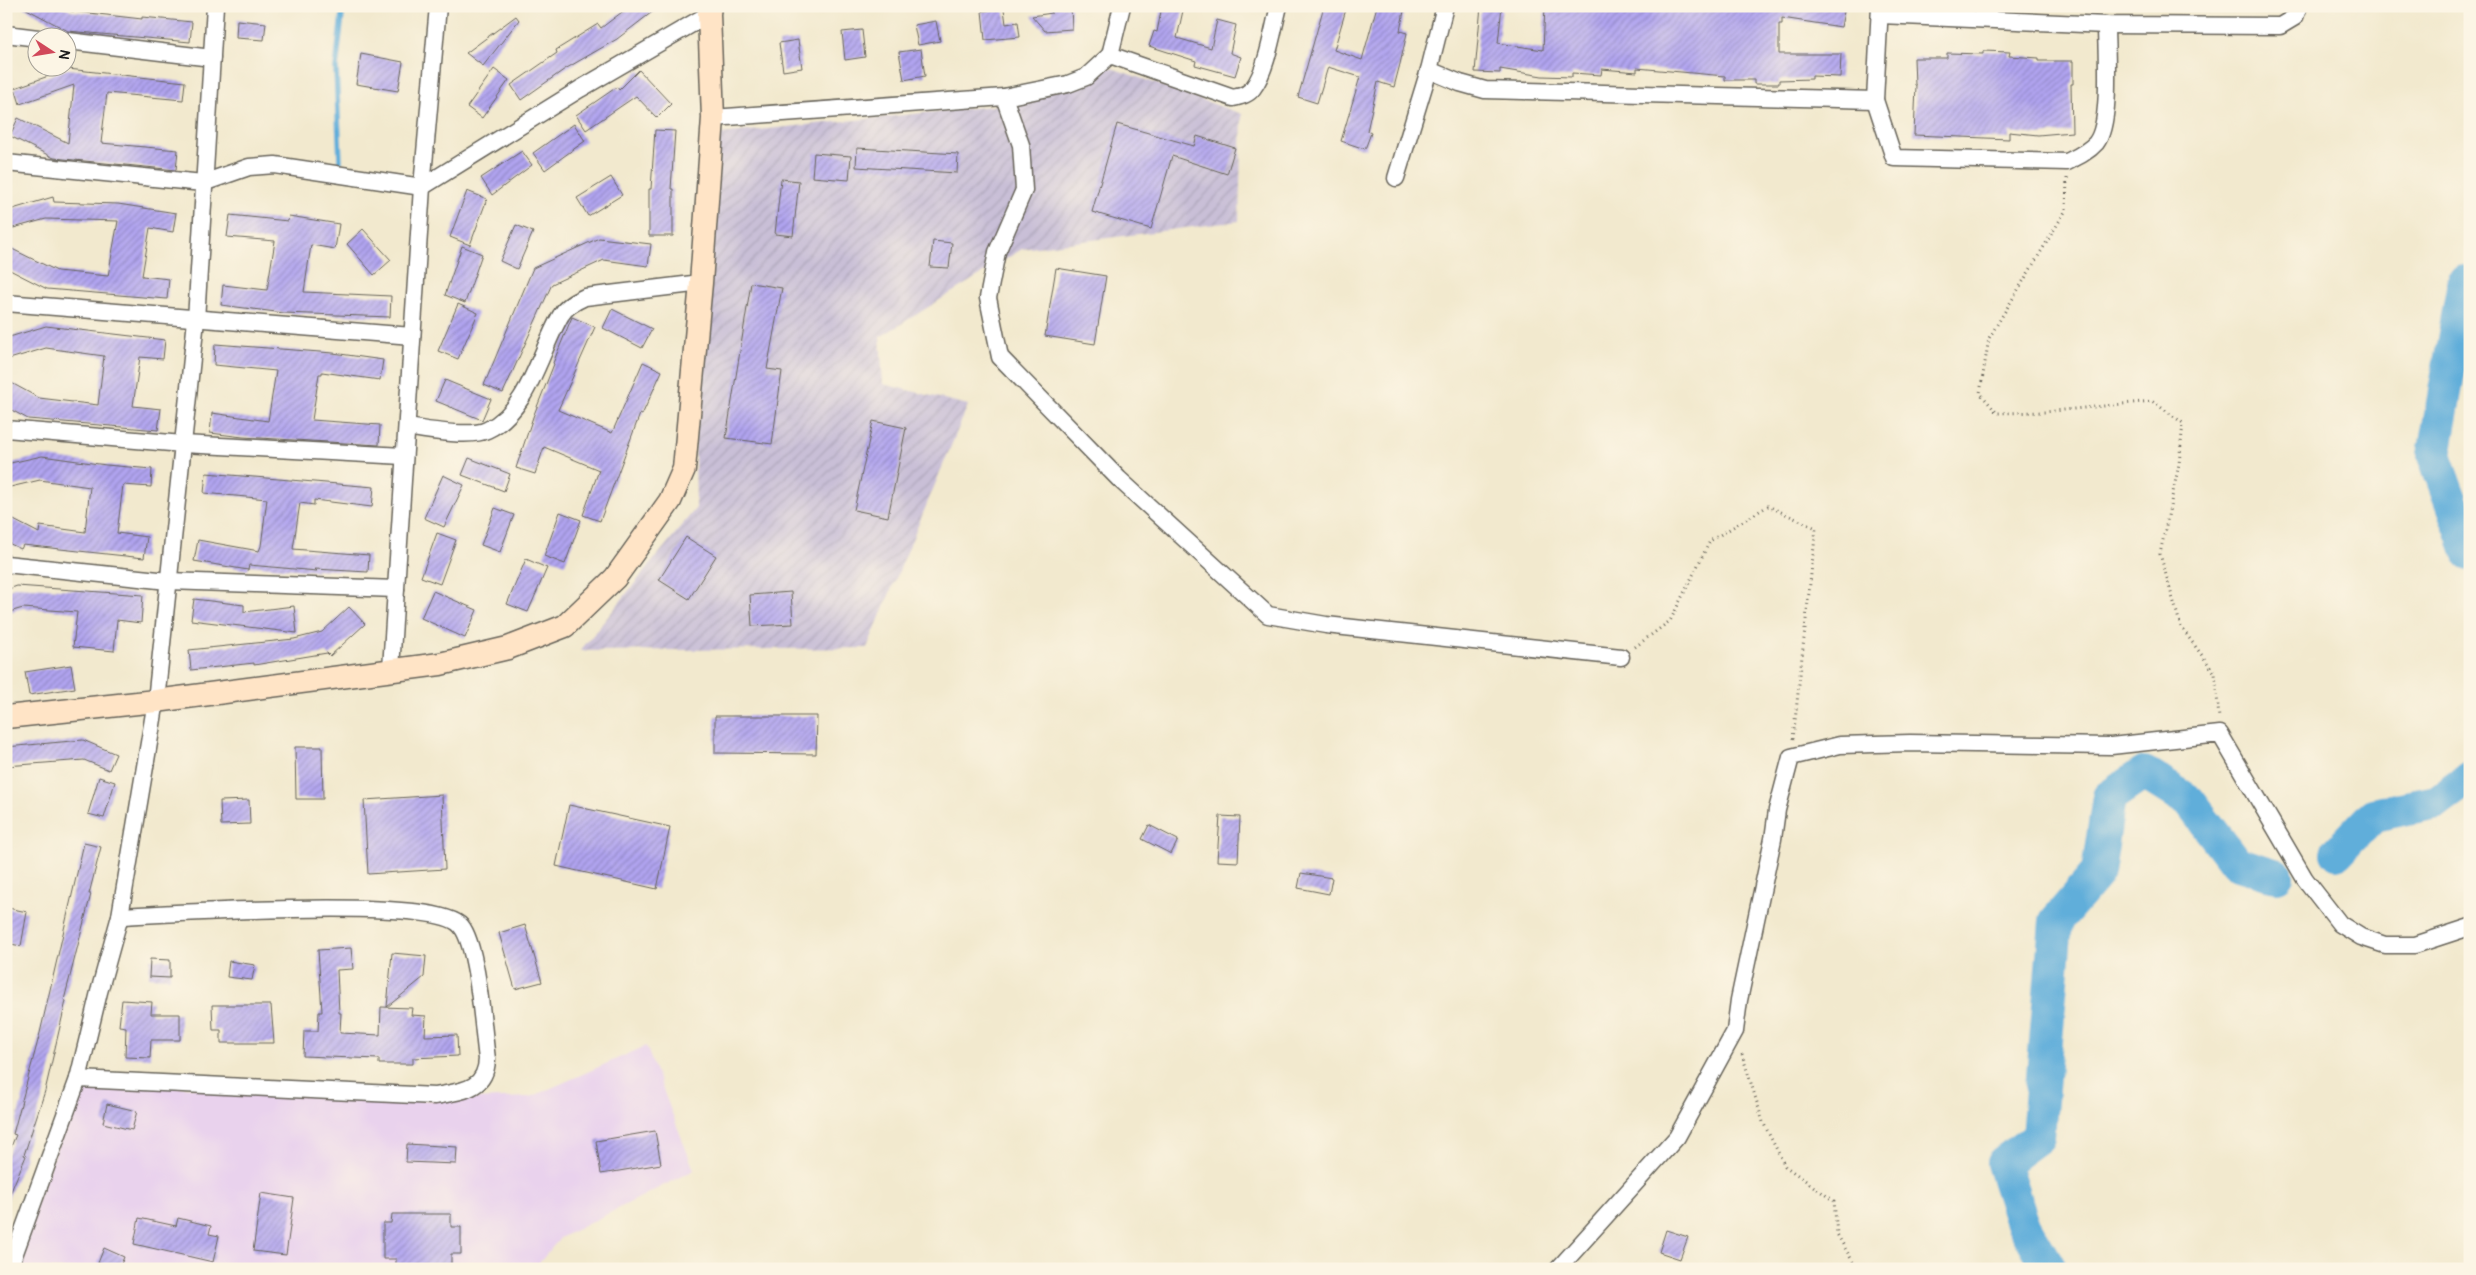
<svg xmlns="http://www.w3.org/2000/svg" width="2476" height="1275" viewBox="0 0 2476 1275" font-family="Pangolin,sans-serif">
	<defs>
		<pattern id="industrial-furrows" width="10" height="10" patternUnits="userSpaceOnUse" patternTransform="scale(1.25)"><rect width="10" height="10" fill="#c9bfd7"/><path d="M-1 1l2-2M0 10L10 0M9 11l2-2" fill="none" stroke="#aca4b8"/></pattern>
		<pattern id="building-hatch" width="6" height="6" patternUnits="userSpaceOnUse" patternTransform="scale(1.25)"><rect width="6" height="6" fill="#b1a4f0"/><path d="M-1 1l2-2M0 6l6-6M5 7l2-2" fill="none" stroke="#8f85c2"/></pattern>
	</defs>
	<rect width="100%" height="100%" fill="#fcf5e5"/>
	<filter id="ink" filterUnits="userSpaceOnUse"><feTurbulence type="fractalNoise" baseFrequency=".02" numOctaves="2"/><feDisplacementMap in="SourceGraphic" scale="10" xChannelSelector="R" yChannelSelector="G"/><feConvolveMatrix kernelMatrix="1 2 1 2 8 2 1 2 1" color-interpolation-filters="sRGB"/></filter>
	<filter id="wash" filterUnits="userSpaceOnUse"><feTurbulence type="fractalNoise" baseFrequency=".0096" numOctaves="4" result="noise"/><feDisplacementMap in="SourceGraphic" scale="20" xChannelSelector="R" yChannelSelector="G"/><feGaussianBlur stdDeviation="1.12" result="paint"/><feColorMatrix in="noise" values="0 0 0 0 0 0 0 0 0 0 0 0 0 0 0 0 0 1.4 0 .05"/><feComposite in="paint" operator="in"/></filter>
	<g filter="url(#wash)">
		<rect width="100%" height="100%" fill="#f2e9ce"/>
		<polygon fill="#e9d2ed" points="646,1046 694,1170 560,1238 534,1269 11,1269 82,1081 414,1101 531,1097"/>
		<polygon fill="url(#industrial-furrows)" points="1109,67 1242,114 1239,221 1022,249 880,337 883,384 968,405 867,648 580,651 696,508 694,396 710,135 992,106"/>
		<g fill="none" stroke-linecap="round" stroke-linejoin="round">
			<polyline stroke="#61aeda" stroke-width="5.5" points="340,161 336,68 343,6"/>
			<g stroke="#61aeda" stroke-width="34">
				<polyline points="2470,283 2464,282 2434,455 2470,554"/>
				<polyline points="2337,853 2373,815 2437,802 2470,778"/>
				<polyline points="2049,1269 2022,1222 2003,1163 2038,1137 2056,921 2098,872 2109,797 2144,773 2189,801 2236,863 2277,876"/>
			</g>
		</g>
		<g id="blocks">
			<g fill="url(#building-hatch)">
				<polygon points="21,6 62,6 71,11 142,19 142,17 192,22 190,42 68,31"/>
				<polygon points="630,6 660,6 617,39 565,69 521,100 511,85 557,53 556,50 598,24 601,28"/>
				<polygon points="1051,6 1071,6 1072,29 1045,31 1032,16 1052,13"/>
				<polygon points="1162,6 1184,6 1177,38 1211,48 1217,20 1236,25 1230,53 1241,57 1235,76 1195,65 1196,61 1149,46 1154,31 1157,32"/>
				<polygon points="1324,6 1347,6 1334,50 1362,60 1377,6 1405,6 1400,31 1407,33 1400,64 1394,87 1378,82 1367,131 1371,133 1365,149 1341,141 1360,77 1328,67 1317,103 1298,97"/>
				<polygon points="1481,6 1502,6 1498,43 1543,50 1545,6 1845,6 1841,27 1782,18 1782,24 1779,24 1779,54 1841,54 1840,77 1812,76 1812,79 1779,80 1779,84 1754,84 1754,80 1725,80 1725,76 1637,68 1637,72 1602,69 1601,75 1572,73 1572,77 1542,76 1500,69 1500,73 1475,72"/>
				<polygon points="1004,9 1006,24 1018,22 1020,37 985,40 982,11"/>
				<polygon points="516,16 519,20 483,66 466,53"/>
				<polygon points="237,20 266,23 264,40 236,38"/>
				<polygon points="936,21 940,41 918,45 914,25"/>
				<polygon points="862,30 865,57 845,60 842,32"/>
				<polygon points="798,40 802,68 783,71 779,43"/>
				<polygon points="921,49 925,76 904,80 899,52"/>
				<polygon points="1983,51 2010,52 2009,56 2039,58 2039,61 2073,61 2073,84 2071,84 2072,132 2038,135 2009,132 2009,139 1914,135 1916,85 1915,85 1914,58 1947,58 1947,53 1983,54"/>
				<polygon points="361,54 403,62 398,91 356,84"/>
				<polygon points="68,69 185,82 183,100 107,93 101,143 178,150 176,170 54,158 10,136 18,118 68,143 74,85 20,104 15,88"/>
				<polygon points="494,69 509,80 482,118 467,107"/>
				<polygon points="639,70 671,104 657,118 636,96 586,130 576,115 617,87 619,90"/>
				<polygon points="574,124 585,141 545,170 533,153"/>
				<polygon points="1117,124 1194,146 1197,136 1235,148 1227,174 1172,156 1151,229 1092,212"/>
				<polygon points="655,130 675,131 671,189 673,189 673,236 649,236 649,189 651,189"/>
				<polygon points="857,148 958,154 957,173 856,167"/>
				<polygon points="522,151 532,165 492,195 481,178"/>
				<polygon points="814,153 851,156 849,180 812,177"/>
				<polygon points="611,177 622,195 588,216 577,198"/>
				<polygon points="781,179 799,181 793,236 775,234"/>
				<polygon points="467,191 487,199 470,245 450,237"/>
				<polygon points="53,197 54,202 118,204 176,213 173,232 150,228 142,276 169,279 167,299 47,289 6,268 6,246 57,271 108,276 118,221 46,219 6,230 6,211"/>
				<polygon points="230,215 288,221 289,216 339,224 335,249 311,245 304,292 391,296 390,317 284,313 221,305 223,285 267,290 275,241 227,237"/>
				<polygon points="516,225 533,232 517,269 500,261"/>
				<polygon points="363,229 391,260 374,275 347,244"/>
				<polygon points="599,238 651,244 648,266 604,260 552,284 503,393 484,385 533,268"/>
				<polygon points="933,241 952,243 949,268 930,267"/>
				<polygon points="462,246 482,254 465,303 445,295"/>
				<polygon points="1056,268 1106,276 1095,344 1045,336"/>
				<polygon points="751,283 782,288 767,369 782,371 772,444 726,438"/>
				<polygon points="458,304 478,313 458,359 438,351"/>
				<polygon points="612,309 652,329 642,348 603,328"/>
				<polygon points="572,317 595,327 558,410 612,433 643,362 662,371 642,415 640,414 600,521 583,515 599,470 544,447 535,474 516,468 533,417 554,364 553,363"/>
				<polygon points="46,326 165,340 163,359 140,357 133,406 161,409 158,430 28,419 6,407 6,380 39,398 98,405 104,356 46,348 6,360 6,338"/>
				<polygon points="215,344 333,353 383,360 380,380 322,372 322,374 319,374 312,420 380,425 379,445 243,437 210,433 212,413 268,421 276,371 214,365"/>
				<polygon points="445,380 491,399 482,420 436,401"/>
				<polygon points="873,421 906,428 888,517 854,510"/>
				<polygon points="42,456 106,465 152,469 151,487 123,485 117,533 147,537 144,558 23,545 21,549 6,542 6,516 39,533 40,526 85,532 90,487 40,480 6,488 6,464"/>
				<polygon points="469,458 510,474 504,491 462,475"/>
				<polygon points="206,473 374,487 372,507 314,500 314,505 300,503 293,549 369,555 368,572 315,569 317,571 249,565 248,570 194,561 198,540 259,551 261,546 267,499 204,493"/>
				<polygon points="443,475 464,485 444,527 424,518"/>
				<polygon points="495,508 514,515 500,552 481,545"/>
				<polygon points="560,512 581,520 565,564 544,556"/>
				<polygon points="437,533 456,540 440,584 421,577"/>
				<polygon points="686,537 716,556 689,599 659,580"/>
				<polygon points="526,559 547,568 528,612 507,604"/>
				<polygon points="17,586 143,595 141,623 117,620 114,651 73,647 77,612 23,608 6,613 6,590"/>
				<polygon points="433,591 477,610 465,638 421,618"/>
				<polygon points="791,592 793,624 752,626 750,595"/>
				<polygon points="194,599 244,605 244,612 294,606 297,633 191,620"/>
				<polygon points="349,607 365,624 330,656 327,653 254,665 254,663 191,670 189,650 294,639 322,632"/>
				<polygon points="71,665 75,688 29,695 25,672"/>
				<polygon points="715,716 817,716 816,754 715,753"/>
				<polygon points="83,740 116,754 109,770 84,760 6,766 6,747"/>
				<polygon points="295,747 322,747 323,799 296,799"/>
				<polygon points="99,777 115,782 104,818 88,814"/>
				<polygon points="442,795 445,869 368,874 364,800"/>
				<polygon points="249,800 250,824 221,825 220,801"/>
				<polygon points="569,805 670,827 657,889 556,866"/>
				<polygon points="1220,816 1240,817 1238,862 1217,861"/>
				<polygon points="1149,825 1178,840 1171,854 1142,839"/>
				<polygon points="84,843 101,847 89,894 91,894 64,1000 66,1001 45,1091 24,1155 26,1156 6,1203 6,1158 16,1135 13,1134 40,1033"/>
				<polygon points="1301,873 1332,878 1329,894 1298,888"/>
				<polygon points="8,908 27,912 21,946 6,943"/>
				<polygon points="525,925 542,982 515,989 499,933"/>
				<polygon points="351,948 353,969 337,970 339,1013 341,1013 340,1033 380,1035 381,1007 412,1008 411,1015 426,1016 425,1036 457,1035 458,1056 413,1058 413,1064 379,1064 379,1059 303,1056 304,1031 318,1031 319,1012 322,1012 318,950"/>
				<polygon points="392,953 426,956 424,977 387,1007"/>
				<polygon points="150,959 170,960 170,978 149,977"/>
				<polygon points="229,961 255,965 252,980 227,977"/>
				<polygon points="122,1000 152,1002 151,1014 180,1014 180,1040 151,1040 150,1058 125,1057 126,1027 119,1026"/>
				<polygon points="212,1005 271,1005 274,1043 221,1043 221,1030 213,1030"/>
				<polygon points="107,1104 137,1111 132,1130 103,1123"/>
				<polygon points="655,1131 661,1164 601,1174 596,1141"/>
				<polygon points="407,1144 457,1147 456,1164 406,1162"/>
				<polygon points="261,1193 294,1198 286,1255 253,1251"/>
				<polygon points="392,1214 451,1214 451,1227 461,1227 461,1254 451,1254 451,1269 396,1269 396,1259 383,1259 383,1223 391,1223"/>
				<polygon points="139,1218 176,1226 178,1218 211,1226 209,1234 219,1236 213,1262 134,1244"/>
				<polygon points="1666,1230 1688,1237 1680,1259 1659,1252"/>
				<polygon points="104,1248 124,1257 119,1269 111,1269 98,1263"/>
			</g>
		</g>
	</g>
	<g filter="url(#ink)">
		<use href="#blocks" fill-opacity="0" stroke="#67645a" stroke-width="1"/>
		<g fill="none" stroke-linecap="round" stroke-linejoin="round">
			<g stroke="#67645a" stroke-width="19">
				<g id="street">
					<path d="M1880 6 1875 100 1894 158 2067 162C2077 157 2088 152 2096 143 2112 123 2106 52 2106 25"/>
					<polyline points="1880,15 2106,25 2280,26 2295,17 2299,6"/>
					<polyline points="6,34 38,38"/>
					<polyline points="68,41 212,58"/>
					<path d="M1110 55 1233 98C1241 96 1248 95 1253 88 1267 70 1273 29 1279 6"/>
					<polyline points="1429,70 1460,83 1485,90 1875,100"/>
					<polyline points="1004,97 1021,145 1024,190 997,252 988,298 1000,357 1119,479 1268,615 1326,625 1621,657"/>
					<polyline points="713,118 1004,97 1068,84 1086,77 1110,55 1122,6"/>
					<polyline points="6,163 203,183 249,167 275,165 422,187 580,89 709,14"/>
					<polyline points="1396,178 1429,70 1445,6"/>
					<polyline points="6,303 412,336"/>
					<path d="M407 427C426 430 470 438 487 430 529 411 540 350 561 315 566 306 576 301 585 297L701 283"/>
					<polyline points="6,429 183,444 403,456"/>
					<polyline points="6,564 168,581 396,589 391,669"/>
					<polyline points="396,589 422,187 438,6"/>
					<path d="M78 1079 435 1096C460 1091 486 1091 487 1059 483 1031 478 946 461 926 435 895 171 914 120 916"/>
					<polyline points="9,1269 78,1079 99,992 120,916 156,701 196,320 215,6"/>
					<polyline points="1558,1269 1677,1137 1735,1031 1739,1000 1773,839 1777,810 1791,757 1840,745 1910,743 2111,746 2220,734 2305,879 2340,924 2361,937 2385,945 2415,945 2470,927"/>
				</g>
			</g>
			<g stroke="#67645a" stroke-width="25">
				<polyline id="secondary" points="6,717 156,701 440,664 508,648 565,626 615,578 670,501 684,469 701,283 713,118 709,14 710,6"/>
			</g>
			<g stroke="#67645a" stroke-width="3" stroke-dasharray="1 4" stroke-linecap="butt">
				<polyline points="2067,178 2066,210 1989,338 1980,393 1997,413 2045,412 2152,401 2183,423 2179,464 2160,554 2181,627 2215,673 2219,718"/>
				<polyline points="1635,647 1670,621 1710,541 1768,506 1816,528 1793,739"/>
				<polyline points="1742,1054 1763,1122 1785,1166 1834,1201 1837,1234 1857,1269"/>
			</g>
			<use href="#street" stroke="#fff" stroke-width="16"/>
			<use href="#secondary" stroke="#ffe4c6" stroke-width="22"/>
		</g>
	</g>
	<rect width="2476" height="1275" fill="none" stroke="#fcf5e5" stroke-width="25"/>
	<g transform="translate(52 52) rotate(102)"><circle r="24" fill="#fcf5e5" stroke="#a29e95"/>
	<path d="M0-4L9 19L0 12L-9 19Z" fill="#d1495b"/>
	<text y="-8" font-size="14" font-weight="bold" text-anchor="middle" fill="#1c1c1c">N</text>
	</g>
</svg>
